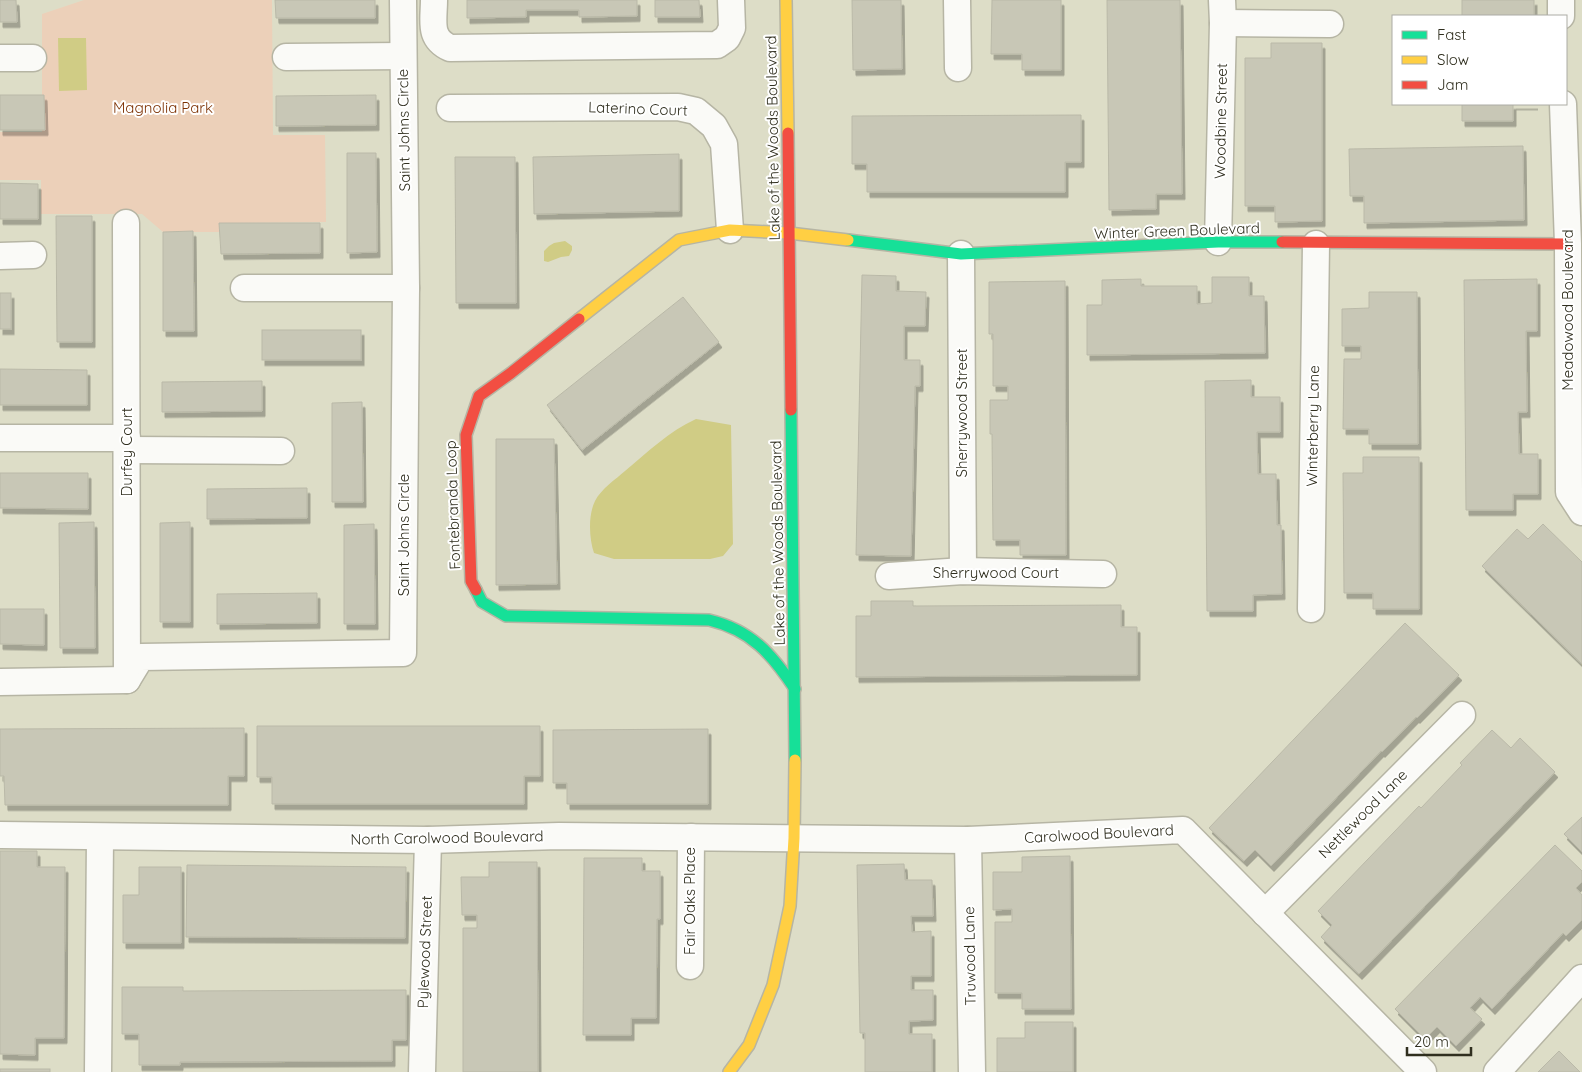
<svg xmlns="http://www.w3.org/2000/svg" width="1582" height="1072" viewBox="0 0 1582 1072" font-family="Quicksand,sans-serif">
	<defs>
		<filter id="shadow"><feDropShadow dx="3" dy="5.5" stdDeviation="0" flood-color="#0004"/></filter>
	</defs>
	<rect width="100%" height="100%" fill="#ddddc7"/>
	<polygon fill="#ecd0b9" points="84,0 272,0 273,135 325,135 326,222 220,223 219,232 163,232 142,214 41,214 41,180 0,180 0,132 42,132 42,14"/>
	<g fill="#d0cc85">
		<polygon points="58,38 86,38 87,90 59,91"/>
		<polygon points="565,241 572,246 572,250 569,256 561,257 548,262 544,261 544,251 549,246 554,243"/>
		<path d="M696 419 731 425 733 544 723 556 710 559H614L594 553C589 538 588 515 595 501 601 489 616 479 625 471 648 452 669 431 696 419Z"/>
	</g>
	<g fill="#c8c7b6" stroke="#bab9a8" filter="url(#shadow)">
		<polygon points="0,0 16,0 17,22 0,22"/>
		<polygon points="275,0 375,0 375,18 276,18"/>
		<polygon points="467,0 637,0 637,16 579,17 579,10 526,10 526,17 467,18"/>
		<polygon points="655,0 699,0 700,17 655,17"/>
		<polygon points="852,0 901,0 902,69 853,70"/>
		<polygon points="992,0 1061,0 1061,70 1022,70 1022,54 991,54"/>
		<polygon points="1107,0 1180,0 1182,194 1156,194 1156,209 1109,210"/>
		<rect x="1462" y="0" width="72" height="16"/>
		<polygon points="1271,43 1322,43 1322,221 1275,222 1275,206 1245,206 1245,58 1271,58"/>
		<polygon points="0,95 44,95 45,130 0,130"/>
		<polygon points="376,95 376,125 276,126 276,96"/>
		<polygon points="1462,104 1535,104 1513,104 1513,121 1462,121"/>
		<polygon points="1081,115 1081,162 1065,162 1065,192 867,192 867,164 852,164 852,116"/>
		<polygon points="1523,146 1524,220 1364,223 1364,196 1350,196 1349,149"/>
		<polygon points="347,153 376,153 377,252 347,253"/>
		<polygon points="679,154 679,211 534,214 533,157"/>
		<polygon points="455,157 515,157 516,303 456,303"/>
		<polygon points="0,183 38,184 38,219 0,219"/>
		<polygon points="56,216 92,216 92,342 57,342"/>
		<polygon points="219,223 320,223 320,253 221,254"/>
		<polygon points="193,231 194,331 163,331 163,232"/>
		<polygon points="862,275 896,276 896,291 926,292 925,326 904,326 904,360 920,360 920,386 915,386 911,556 856,555"/>
		<polygon points="1212,277 1249,277 1249,296 1264,296 1265,353 1087,355 1087,305 1102,305 1102,280 1141,279 1141,286 1197,286 1197,304 1212,303"/>
		<polygon points="1537,279 1537,331 1526,331 1527,412 1518,412 1519,454 1538,454 1538,494 1513,494 1513,510 1466,510 1464,280"/>
		<polygon points="1065,281 1066,555 1020,555 1020,540 993,540 992,434 990,434 990,400 1008,400 1008,386 993,386 993,334 989,334 989,282"/>
		<polygon points="1369,292 1417,292 1418,444 1369,444 1369,429 1343,429 1344,359 1361,359 1361,346 1342,346 1342,309 1369,308"/>
		<rect x="0" y="293" width="11" height="36"/>
		<polygon points="683,297 719,342 582,450 547,405"/>
		<rect x="262" y="330" width="99" height="30"/>
		<polygon points="0,369 87,370 87,405 0,405"/>
		<polygon points="1251,380 1251,397 1280,397 1280,432 1257,432 1258,474 1276,474 1277,525 1281,525 1282,594 1253,595 1253,611 1207,611 1205,381"/>
		<polygon points="262,381 262,411 162,412 162,382"/>
		<polygon points="362,402 363,502 332,502 332,403"/>
		<polygon points="496,439 554,439 557,584 496,585"/>
		<polygon points="1363,457 1419,457 1419,609 1373,609 1373,593 1344,593 1343,473 1363,473"/>
		<polygon points="0,473 88,473 88,509 0,508"/>
		<polygon points="307,488 307,518 207,519 207,489"/>
		<polygon points="94,522 95,648 60,648 59,523"/>
		<polygon points="190,522 190,622 160,622 160,523"/>
		<polygon points="374,524 375,624 344,624 344,525"/>
		<polygon points="1543,524 1582,562 1582,664 1482,566 1517,529 1528,539"/>
		<polygon points="317,593 317,623 217,624 217,594"/>
		<polygon points="871,601 913,601 913,606 1121,605 1121,627 1137,627 1137,675 856,677 856,616 871,616"/>
		<polygon points="0,609 44,609 44,645 0,644"/>
		<polygon points="1405,623 1459,675 1417,718 1416,717 1382,752 1381,751 1271,866 1255,850 1244,861 1209,828"/>
		<polygon points="257,726 540,726 540,776 524,776 524,804 272,804 272,777 257,777"/>
		<polygon points="244,728 244,776 228,776 228,805 5,805 4,776 0,776 0,729"/>
		<polygon points="708,729 708,804 567,804 567,783 553,783 553,730"/>
		<polygon points="1492,730 1511,748 1520,738 1555,772 1359,974 1321,937 1332,925 1318,911 1419,806 1421,808 1462,765 1460,763"/>
		<polygon points="1582,817 1582,852 1564,834"/>
		<polygon points="1555,845 1582,871 1582,882 1576,888 1582,895 1582,920 1566,936 1563,933 1492,1009 1480,997 1470,1008 1482,1019 1456,1046 1437,1027 1425,1039 1395,1009"/>
		<polygon points="0,851 37,851 37,867 65,867 64,1038 35,1038 35,1055 0,1054"/>
		<polygon points="1070,856 1071,1009 1022,1009 1022,993 995,993 995,922 1012,922 1012,909 993,910 993,872 1022,872 1022,857"/>
		<polygon points="584,858 642,858 642,871 660,871 660,919 657,919 656,1018 631,1018 631,1035 583,1035"/>
		<polygon points="489,862 537,862 538,1072 463,1072 463,928 477,928 477,915 462,915 461,877 489,877"/>
		<polygon points="904,864 905,880 932,880 933,916 911,916 912,932 931,931 931,976 911,976 911,990 933,990 933,1020 909,1021 909,1034 932,1034 932,1072 865,1072 865,1033 860,1033 857,865"/>
		<polygon points="187,865 406,867 405,938 186,937"/>
		<polygon points="139,867 181,867 181,943 123,943 123,895 139,895"/>
		<polygon points="122,987 183,987 183,991 406,990 406,1040 392,1040 392,1061 180,1062 180,1065 139,1065 139,1034 122,1034"/>
		<polygon points="1025,1022 1073,1022 1073,1072 997,1072 997,1038 1025,1038"/>
		<polygon points="1559,1051 1580,1072 1538,1072"/>
		<rect x="0" y="1069" width="50" height="3"/>
	</g>
	<g fill="none" stroke-linecap="round" stroke-linejoin="round">
		<g stroke="#b6b5a4" stroke-width="29">
			<g id="street">
				<path d="M434 0C434 21 428 38 450 48L717 45 727 38 732 28 731 0"/>
				<polyline points="957,0 958,68"/>
				<polyline points="1561,16 1561,0"/>
				<polyline points="1223,23 1330,24"/>
				<polyline points="286,57 403,56"/>
				<polyline points="0,58 33,58"/>
				<polyline points="1563,104 1568,244 1569,492 1582,512"/>
				<polyline points="450,108 678,107 696,111 714,126 724,144 730,230"/>
				<polyline points="126,223 127,679"/>
				<polyline points="1218,242 1223,23 1222,0"/>
				<polyline points="961,254 963,571"/>
				<polyline points="0,256 33,255"/>
				<polyline points="244,288 406,288"/>
				<polyline points="0,438 127,438"/>
				<polyline points="127,450 281,451"/>
				<polyline points="889,576 963,571 1103,574"/>
				<polyline points="1311,609 1316,244"/>
				<polyline points="127,680 141,657 403,653 406,288 403,0"/>
				<polyline points="0,682 127,680"/>
				<polyline points="0,835 428,840 559,836 968,840 1183,830 1423,1072"/>
				<polyline points="968,840 972,1072"/>
				<polyline points="1265,913 1462,715"/>
				<polyline points="690,966 691,837"/>
				<polyline points="98,1072 100,838"/>
				<polyline points="422,1072 428,840"/>
				<polyline points="1497,1072 1582,978"/>
			</g>
		</g>
		<g stroke="#b6b5a4" stroke-width="14">
			<g id="fast">
				<polyline points="848,240 961,254 1218,242 1282,242"/>
				<polyline points="791,410 795,760"/>
				<path d="M476 590 482 602 506 616 709 620C751 630 772 654 795 689"/>
			</g>
		</g>
		<g stroke="#b6b5a4" stroke-width="14">
			<g id="slow">
				<polyline points="786,0 788,133"/>
				<polyline points="579,319 679,240 730,230 789,233 848,240"/>
				<polyline points="729,1072 749,1045 773,985 790,906 794,838 795,760"/>
			</g>
		</g>
		<g stroke="#b6b5a4" stroke-width="14">
			<g id="jam">
				<polyline points="788,133 791,410"/>
				<polyline points="1282,242 1568,244"/>
				<polyline points="476,590 471,581 466,435 479,396 511,373 579,319"/>
			</g>
		</g>
		<use href="#street" stroke="#fafaf7" stroke-width="26"/>
		<use href="#fast" stroke="#16e098" stroke-width="11"/>
		<use href="#slow" stroke="#ffcf43" stroke-width="11"/>
		<use href="#jam" stroke="#f24e42" stroke-width="11"/>
	</g>
	<g text-anchor="middle" stroke-width="4" stroke-linejoin="round" paint-order="stroke">
		<g font-size="15" fill="#7d3204" stroke="#fff">
			<text x="163" y="113">Magnolia Park</text>
		</g>
		<g font-size="15" fill="#302f1f" stroke="#fff">
			<text transform="translate(638 109) rotate(2)" y="5">Laterino Court</text>
			<text transform="translate(1221 121) rotate(-89)" y="5">Woodbine Street</text>
			<text transform="translate(404 130) rotate(-91)" y="5">Saint Johns Circle</text>
			<text transform="translate(773 138) rotate(-91)" y="5">Lake of the Woods Boulevard</text>
			<text transform="translate(1177 231) rotate(-2)" y="5">Winter Green Boulevard</text>
			<text transform="translate(1568 310) rotate(-90)" y="5">Meadowood Boulevard</text>
			<text transform="translate(962 413) rotate(-90)" y="5">Sherrywood Street</text>
			<text transform="translate(1313 426) rotate(-89)" y="5">Winterberry Lane</text>
			<text transform="translate(127 452) rotate(-90)" y="5">Durfey Court</text>
			<text transform="translate(453 505) rotate(-92)" y="5">Fontebranda Loop</text>
			<text transform="translate(404 535) rotate(-90)" y="5">Saint Johns Circle</text>
			<text transform="translate(778 543) rotate(-91)" y="5">Lake of the Woods Boulevard</text>
			<text x="996" y="578">Sherrywood Court</text>
			<text transform="translate(1363 814) rotate(-45)" y="5">Nettlewood Lane</text>
			<text transform="translate(1099 834) rotate(-3)" y="5">Carolwood Boulevard</text>
			<text transform="translate(447 838) rotate(-1)" y="5">North Carolwood Boulevard</text>
			<text transform="translate(690 901) rotate(-90)" y="5">Fair Oaks Place</text>
			<text transform="translate(425 952) rotate(-88)" y="5">Pylewood Street</text>
			<text transform="translate(970 956) rotate(-91)" y="5">Truwood Lane</text>
		</g>
	</g>
	<rect x="1392" y="15" width="175" height="90" fill="#ffffff" stroke="#acaca5"/>
	<rect x="1402" y="31" width="25" height="8" fill="#16e098" stroke="#acaca5"/>
	<text x="1437" y="40" font-size="15" fill="#302f1f">Fast</text>
	<rect x="1402" y="56" width="25" height="8" fill="#ffcf43" stroke="#acaca5"/>
	<text x="1437" y="65" font-size="15" fill="#302f1f">Slow</text>
	<rect x="1402" y="81" width="25" height="8" fill="#f24e42" stroke="#acaca5"/>
	<text x="1437" y="90" font-size="15" fill="#302f1f">Jam</text>
	<path d="M1407 1047v8h64v-8" fill="none" stroke="#302f1f" stroke-width="2.5"/>
	<text x="1414" y="1047" font-size="15" fill="#302f1f" stroke="#ffffff" stroke-width="4" paint-order="stroke">20 m</text>
</svg>
